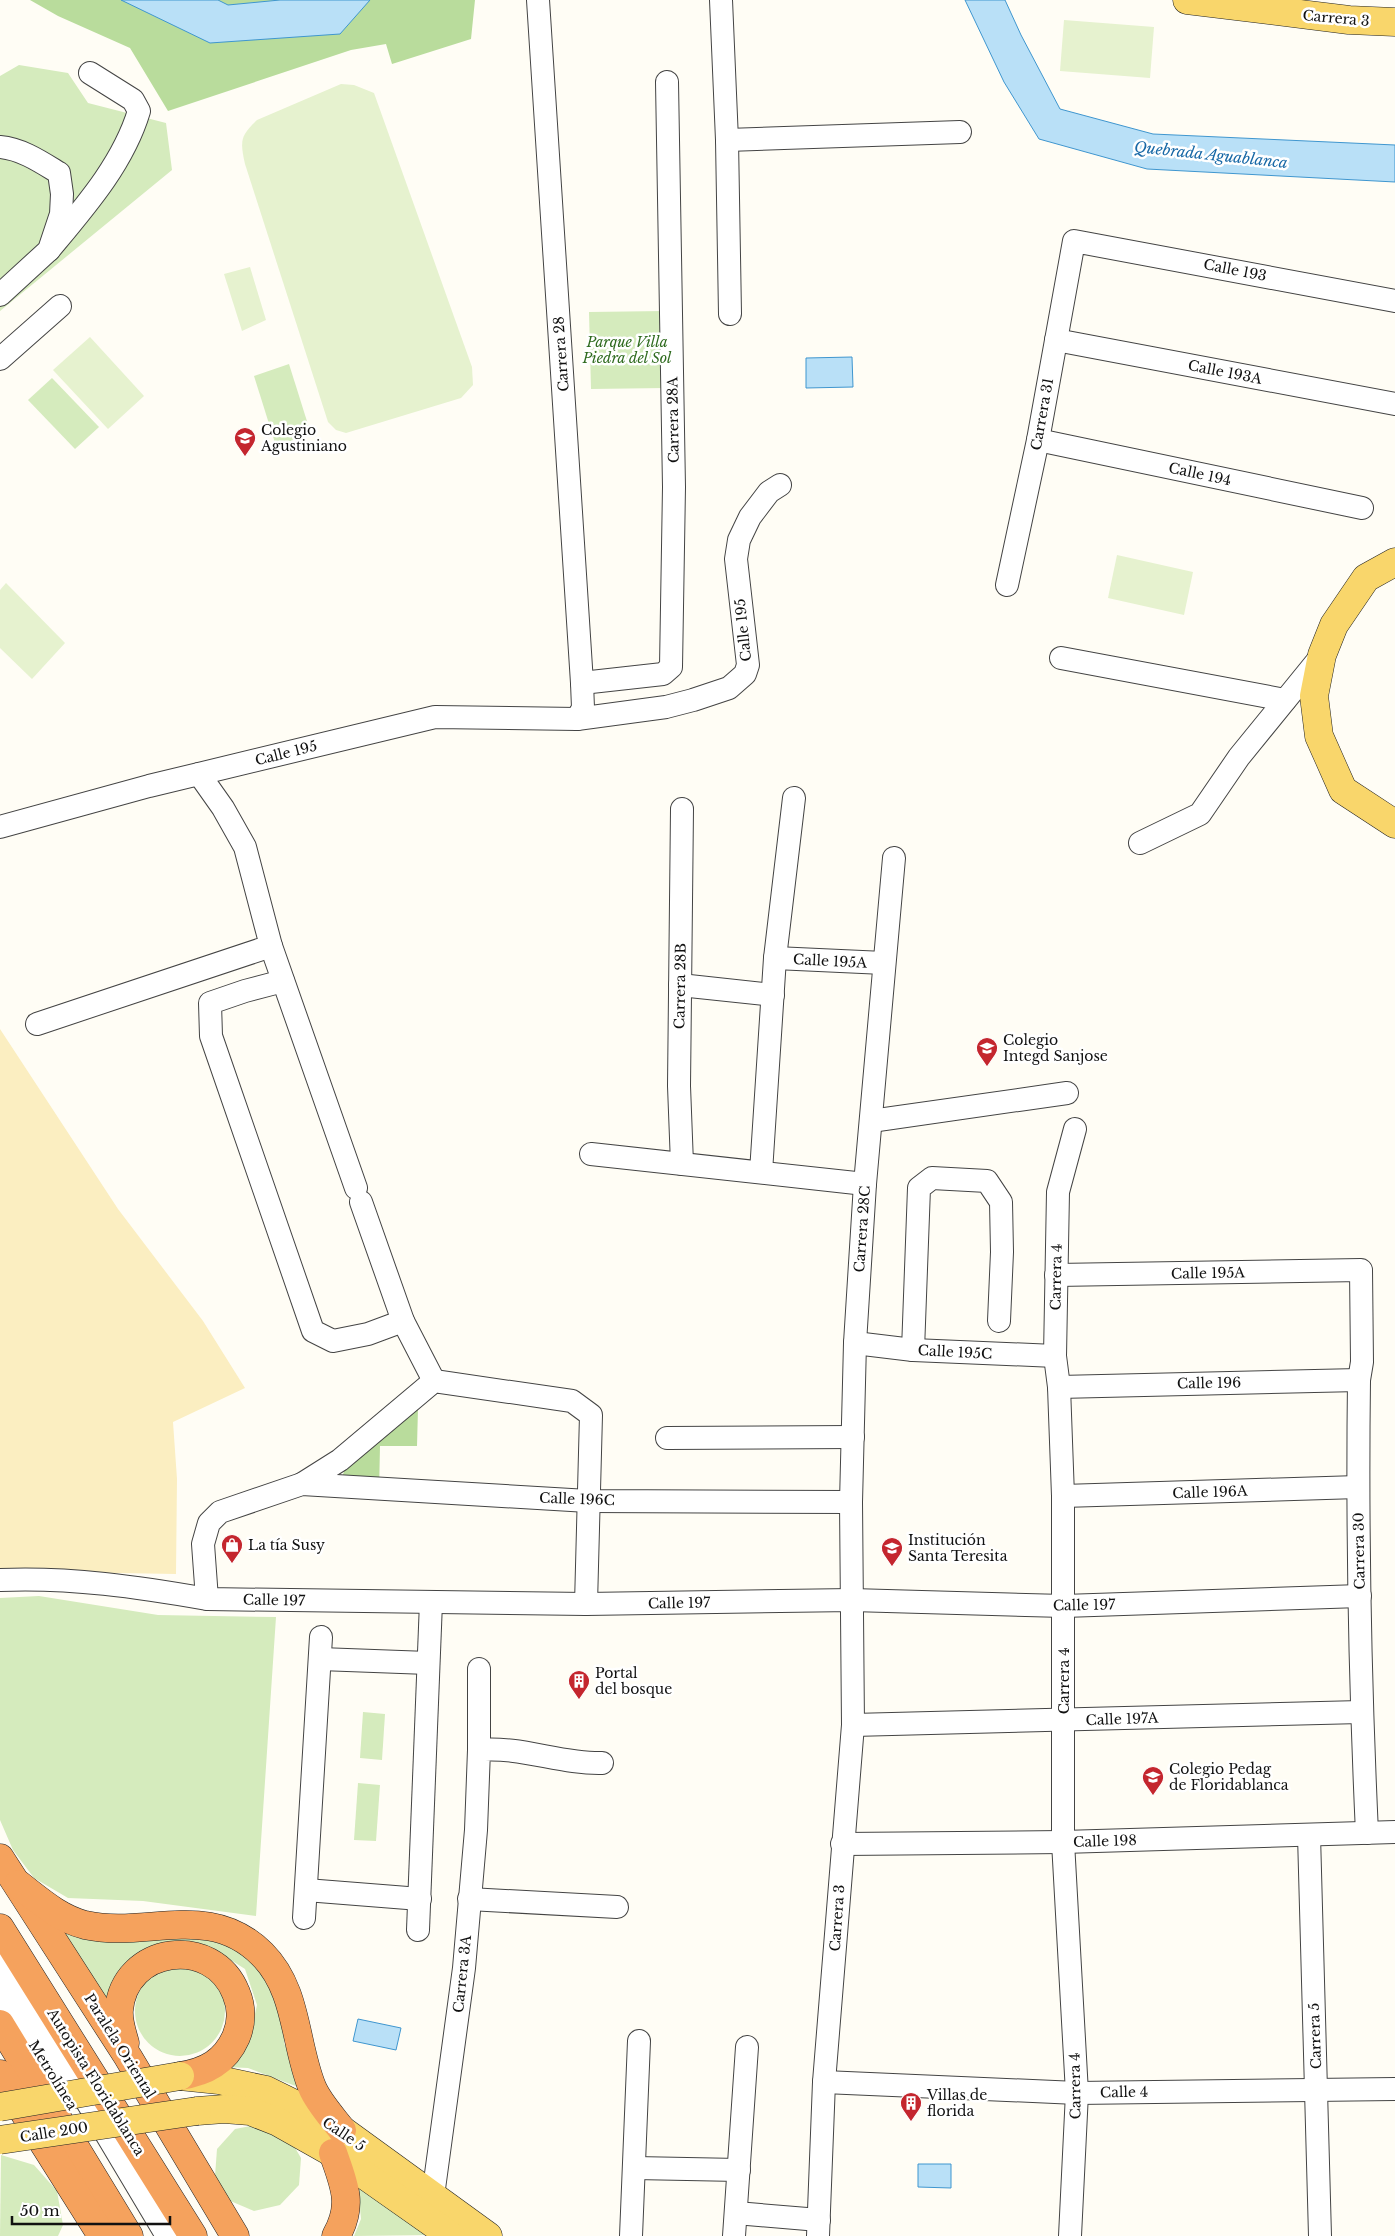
<svg xmlns="http://www.w3.org/2000/svg" width="1395" height="2236" viewBox="0 0 1395 2236" font-family="'Libre Baskerville',serif">
	<rect width="100%" height="100%" fill="#fffdf5"/>
	<g fill="#d5ebbd">
		<polygon points="19,65 68,73 88,103 166,123 172,170 0,311 0,76"/>
		<polygon points="664,311 665,388 591,389 589,312"/>
		<polygon points="289,364 311,434 276,446 254,376"/>
		<polygon points="52,378 99,427 75,449 28,400"/>
		<polygon points="39,1596 158,1615 276,1617 256,1916 143,1901 68,1898 34,1878 13,1850 0,1820 0,1598"/>
		<polygon points="363,1712 385,1714 382,1760 360,1758"/>
		<polygon points="358,1783 380,1785 376,1841 354,1840"/>
		<polygon points="52,1919 188,1928 233,1942 265,1966 286,2011 284,2043 306,2090 248,2068 225,2067 249,2040 257,2005 245,1969 210,1947 168,1942 139,1953 119,1986 112,2021"/>
		<circle cx="180" cy="2011" r="45"/>
		<polygon points="262,2124 287,2134 301,2158 299,2185 280,2205 254,2211 228,2200 215,2176 217,2149 235,2129"/>
		<polygon points="1,2155 34,2165 57,2191 63,2225 58,2236 0,2236"/>
		<polygon points="358,2186 432,2235 354,2236 361,2219"/>
	</g>
	<g fill="#b9dc9c">
		<polygon points="30,0 475,0 471,39 392,64 386,44 351,50 168,111 130,48 58,16"/>
		<polygon points="418,1408 417,1446 380,1446 379,1493 337,1492 349,1457"/>
	</g>
	<polygon fill="#fbeec1" points="0,1029 118,1209 203,1321 245,1388 173,1422 177,1479 176,1574 0,1571"/>
	<g fill="#e6f2cf">
		<polygon points="1064,20 1154,27 1150,78 1060,71"/>
		<path d="M341 84 354 85 374 93 472 367 473 385 461 398 346 433 336 430 328 422 245 164C240 141 240 136 257 120Z"/>
		<polygon points="250,267 266,320 242,331 224,274"/>
		<polygon points="90,337 144,396 108,429 53,370"/>
		<polygon points="1117,555 1193,572 1184,615 1108,598"/>
		<polygon points="6,583 65,643 32,679 0,648 0,590"/>
	</g>
	<g fill="#b9e0f7" stroke="#3f96cf">
		<polygon points="121,0 218,0 228,5 280,0 370,0 340,34 210,43"/>
		<polygon points="965,0 1005,0 1021,35 1060,109 1153,134 1395,145 1395,182 1147,169 1039,139 1004,82"/>
		<polygon points="852,357 853,387 806,388 806,358"/>
		<polygon points="358,2019 401,2028 396,2050 353,2041"/>
		<polygon points="918,2164 951,2164 951,2188 918,2187"/>
	</g>
	<g fill="none" stroke-linecap="round" stroke-linejoin="round">
		<g stroke="#444" stroke-width="24">
			<g id="minor">
				<polyline points="721,0 727,140 730,314"/>
				<polyline points="727,140 960,132"/>
				<path d="M0 147C22 149 41 162 59 173L62 194 61 214 49 250 0 295"/>
				<path d="M49 250C84 208 123 164 139 111L133 100 90 73"/>
				<polyline points="1056,340 1395,404"/>
				<polyline points="0,359 60,306"/>
				<polyline points="1038,440 1362,508"/>
				<polyline points="1007,585 1038,440 1074,241 1395,301"/>
				<polyline points="1061,658 1285,700"/>
				<polyline points="582,683 663,674 671,667 674,487 667,82"/>
				<polyline points="577,719 666,707 693,700 729,688 745,674 748,665 736,559 739,540 750,517 769,492 780,485"/>
				<polyline points="0,827 149,786 435,717 577,719 583,708 582,683 538,0"/>
				<polyline points="1140,843 1200,814 1239,757 1322,655"/>
				<polyline points="271,946 356,1188"/>
				<polyline points="775,958 884,963"/>
				<polyline points="283,981 245,991 210,1003 211,1036 313,1331 333,1341 368,1334 403,1321 434,1381"/>
				<polyline points="680,985 773,995"/>
				<polyline points="37,1024 271,946 245,847 223,808 199,774"/>
				<polyline points="871,1121 1067,1093"/>
				<polyline points="591,1154 865,1184"/>
				<polyline points="682,1164 679,1086 682,809"/>
				<polyline points="761,1172 775,958 794,798"/>
				<polyline points="361,1202 403,1321"/>
				<path d="M1056 1275 1361 1270 1362 1362 1359 1380C1357 1531 1360 1682 1367 1833"/>
				<polyline points="855,1343 913,1350 1055,1356"/>
				<polyline points="913,1350 919,1188 932,1178 987,1181 1001,1202 1002,1252 999,1321"/>
				<polyline points="1059,1387 1359,1380"/>
				<polyline points="667,1438 853,1437"/>
				<polyline points="302,1484 340,1460 434,1381 572,1401 591,1415 586,1604"/>
				<polyline points="1063,1496 1358,1487"/>
				<path d="M0 1580C70 1577 139 1587 207 1599L586 1604 852 1600 1064 1606 1360 1596"/>
				<polyline points="207,1599 203,1544 209,1523 220,1512 302,1484 588,1501 851,1502"/>
				<polyline points="320,1659 428,1663"/>
				<polyline points="853,1725 1361,1712"/>
				<polyline points="479,1750 479,1669"/>
				<polyline points="1309,1835 1320,2236"/>
				<polyline points="842,1844 1063,1842 1395,1832"/>
				<polyline points="306,1890 420,1899"/>
				<polyline points="469,1899 617,1907"/>
				<polyline points="304,1918 321,1637"/>
				<polyline points="418,1930 431,1602"/>
				<polyline points="0,1962 34,2013 167,2236"/>
				<polyline points="0,1991 57,2081"/>
				<polyline points="824,2082 1077,2093 1395,2089"/>
				<polyline points="635,2168 739,2170"/>
				<path d="M433 2196 464 1968 476 1830 479 1750C520 1746 561 1764 602 1763"/>
				<polyline points="736,2213 819,2220"/>
				<polyline points="631,2236 639,2041"/>
				<polyline points="734,2236 747,2047"/>
				<polyline points="818,2236 824,2082 853,1725 851,1502 855,1343 865,1184 894,858"/>
				<polyline points="1070,2236 1077,2093 1063,1842 1063,1496 1059,1387 1055,1356 1058,1192 1075,1129"/>
			</g>
		</g>
		<g stroke="#222" stroke-width="29">
			<g id="major">
				<polyline points="1187,0 1349,20 1395,22"/>
				<polyline points="1395,562 1366,578 1334,625 1322,655 1314,696 1319,736 1343,790 1395,824"/>
				<polyline points="180,2076 219,2080 266,2090 309,2111 342,2130 488,2236"/>
				<polyline points="197,2111 224,2109 250,2111 278,2122 333,2153 451,2236"/>
			</g>
		</g>
		<g stroke="#222" stroke-width="29">
			<g id="highway">
				<polyline points="0,1858 128,2057 235,2236"/>
				<path d="M18 1884C39 1900 58 1918 85 1925 147 1939 209 1901 262 1954 298 1990 294 2042 312 2087 318 2102 332 2117 342 2130"/>
				<polyline points="0,1928 193,2236"/>
				<polyline points="0,2024 129,2236"/>
				<path d="M125 2043C122 2032 118 2021 119 2010 124 1946 213 1934 236 1993 242 2007 242 2023 236 2037 225 2062 206 2072 180 2076"/>
				<polyline points="0,2074 102,2236"/>
				<path d="M333 2153C344 2184 354 2205 336 2236"/>
			</g>
		</g>
		<use href="#minor" stroke="#fff" stroke-width="22"/>
		<use href="#major" stroke="#f9d66b" stroke-width="28"/>
		<use href="#highway" stroke="#f5a25d" stroke-width="28"/>
		<g stroke="#222" stroke-width="29" stroke-linecap="butt">
			<g id="major-bridge">
				<polyline points="0,2107 180,2076"/>
				<polyline points="0,2140 197,2111"/>
			</g>
		</g>
		<use href="#major-bridge" stroke="#f9d66b" stroke-width="28"/>
	</g>
	<defs>
		<g id="school-pin" transform="scale(1.125)"><path d="M0 17L-7.5 6A9.5 9.5 0 1 1 7.5 6Z" fill="#c4262e" stroke="#fff"/><path d="M0-5L7-2L0 1L-7-2ZM-4 1L0 2.5L4 1V4Q0 6-4 4Z" fill="#fff"/></g>
		<g id="shop-pin" transform="scale(1.125)"><path d="M0 17L-7.5 6A9.5 9.5 0 1 1 7.5 6Z" fill="#c4262e" stroke="#fff"/><path d="M-5-2.5h2.3a2.7 3.5 0 0 1 5.4 0H5L5.5 6h-11ZM-1.5-2.5h3a1.5 2.3 0 0 0-3 0Z" fill="#fff"/></g>
		<g id="building-pin" transform="scale(1.125)"><path d="M0 17L-7.5 6A9.5 9.5 0 1 1 7.5 6Z" fill="#c4262e" stroke="#fff"/><path d="M-4-6H4V6H1V3H-1V6H-4ZM-2.5-4.3h1.7v1.8h-1.7ZM.8-4.3h1.7v1.8H.8ZM-2.5-1h1.7V.8h-1.7ZM.8-1h1.7V.8H.8Z" fill="#fff"/></g>
	</defs>
	<g fill-rule="evenodd">
		<use href="#school-pin" x="245" y="438"/>
		<use href="#school-pin" x="987" y="1048"/>
		<use href="#shop-pin" x="232" y="1545"/>
		<use href="#school-pin" x="892" y="1548"/>
		<use href="#building-pin" x="579" y="1681"/>
		<use href="#school-pin" x="1153" y="1777"/>
		<use href="#building-pin" x="911" y="2103"/>
	</g>
	<g text-anchor="middle" stroke-width="5" stroke-linejoin="round" paint-order="stroke">
		<g font-size="14" fill="#111" stroke="#fff">
			<text transform="translate(1336 18) rotate(5)" y="5">Carrera 3</text>
			<text transform="translate(1235 270) rotate(11)" y="5">Calle 193</text>
			<text transform="translate(561 354) rotate(-94)" y="5">Carrera 28</text>
			<text transform="translate(1225 372) rotate(11)" y="5">Calle 193A</text>
			<text transform="translate(1042 414) rotate(-80)" y="5">Carrera 31</text>
			<text transform="translate(673 420) rotate(-91)" y="5">Carrera 28A</text>
			<text transform="translate(1200 474) rotate(12)" y="5">Calle 194</text>
			<text transform="translate(743 630) rotate(-96)" y="5">Calle 195</text>
			<text transform="translate(286 753) rotate(-14)" y="5">Calle 195</text>
			<text transform="translate(830 961) rotate(3)" y="5">Calle 195A</text>
			<text transform="translate(680 986) rotate(-89)" y="5">Carrera 28B</text>
			<text transform="translate(862 1229) rotate(-86)" y="5">Carrera 28C</text>
			<text transform="translate(1208 1273) rotate(-1)" y="5">Calle 195A</text>
			<text transform="translate(1056 1277) rotate(-89)" y="5">Carrera 4</text>
			<text transform="translate(955 1352) rotate(3)" y="5">Calle 195C</text>
			<text transform="translate(1209 1383) rotate(-1)" y="5">Calle 196</text>
			<text transform="translate(1210 1492) rotate(-2)" y="5">Calle 196A</text>
			<text transform="translate(577 1499) rotate(2)" y="5">Calle 196C</text>
			<text transform="translate(1359 1551) rotate(-91)" y="5">Carrera 30</text>
			<text transform="translate(274 1600) rotate(1)" y="5">Calle 197</text>
			<text transform="translate(679 1603) rotate(-1)" y="5">Calle 197</text>
			<text transform="translate(1084 1605) rotate(-1)" y="5">Calle 197</text>
			<text transform="translate(1064 1681) rotate(-90)" y="5">Carrera 4</text>
			<text transform="translate(1122 1719) rotate(-2)" y="5">Calle 197A</text>
			<text transform="translate(1105 1841) rotate(-2)" y="5">Calle 198</text>
			<text transform="translate(837 1918) rotate(-86)" y="5">Carrera 3</text>
			<text transform="translate(462 1974) rotate(-84)" y="5">Carrera 3A</text>
			<text transform="translate(1315 2036) rotate(-92)" y="5">Carrera 5</text>
			<text transform="translate(120 2046) rotate(58)" y="5">Paralela Oriental</text>
			<text transform="translate(53 2075) rotate(58)" y="5">Metrolínea</text>
			<text transform="translate(96 2082) rotate(58)" y="5">Autopista Floridablanca</text>
			<text transform="translate(1075 2086) rotate(-91)" y="5">Carrera 4</text>
			<text transform="translate(1124 2092) rotate(-1)" y="5">Calle 4</text>
			<text transform="translate(54 2132) rotate(-9)" y="5">Calle 200</text>
			<text transform="translate(344 2134) rotate(34)" y="5">Calle 5</text>
		</g>
		<g font-size="14" font-style="italic" fill="#2f6b1f" stroke="#fff">
			<text x="627" y="347">Parque Villa<tspan x="627" dy="16">Piedra del Sol</tspan></text>
		</g>
		<g font-size="14" fill="#111" stroke="#fff" text-anchor="start">
			<text x="261" y="435">Colegio<tspan x="261" dy="16">Agustiniano</tspan></text>
			<text x="1003" y="1045">Colegio<tspan x="1003" dy="16">Integd Sanjose</tspan></text>
			<text x="908" y="1545">Institución<tspan x="908" dy="16">Santa Teresita</tspan></text>
			<text x="248" y="1550">La tía Susy</text>
			<text x="595" y="1678">Portal<tspan x="595" dy="16">del bosque</tspan></text>
			<text x="1169" y="1774">Colegio Pedag<tspan x="1169" dy="16">de Floridablanca</tspan></text>
			<text x="927" y="2100">Villas de<tspan x="927" dy="16">florida</tspan></text>
		</g>
		<g font-size="15" font-style="italic" fill="#1768a6" stroke="#fff">
			<text transform="translate(1211 155) rotate(6)" y="5">Quebrada Aguablanca</text>
		</g>
	</g>
	<path d="M12 2216v8h158v-8" fill="none" stroke="#111111" stroke-width="2.5"/>
	<text x="20" y="2216" font-size="15" fill="#111111" stroke="#ffffff" stroke-width="4" paint-order="stroke">50 m</text>
</svg>
